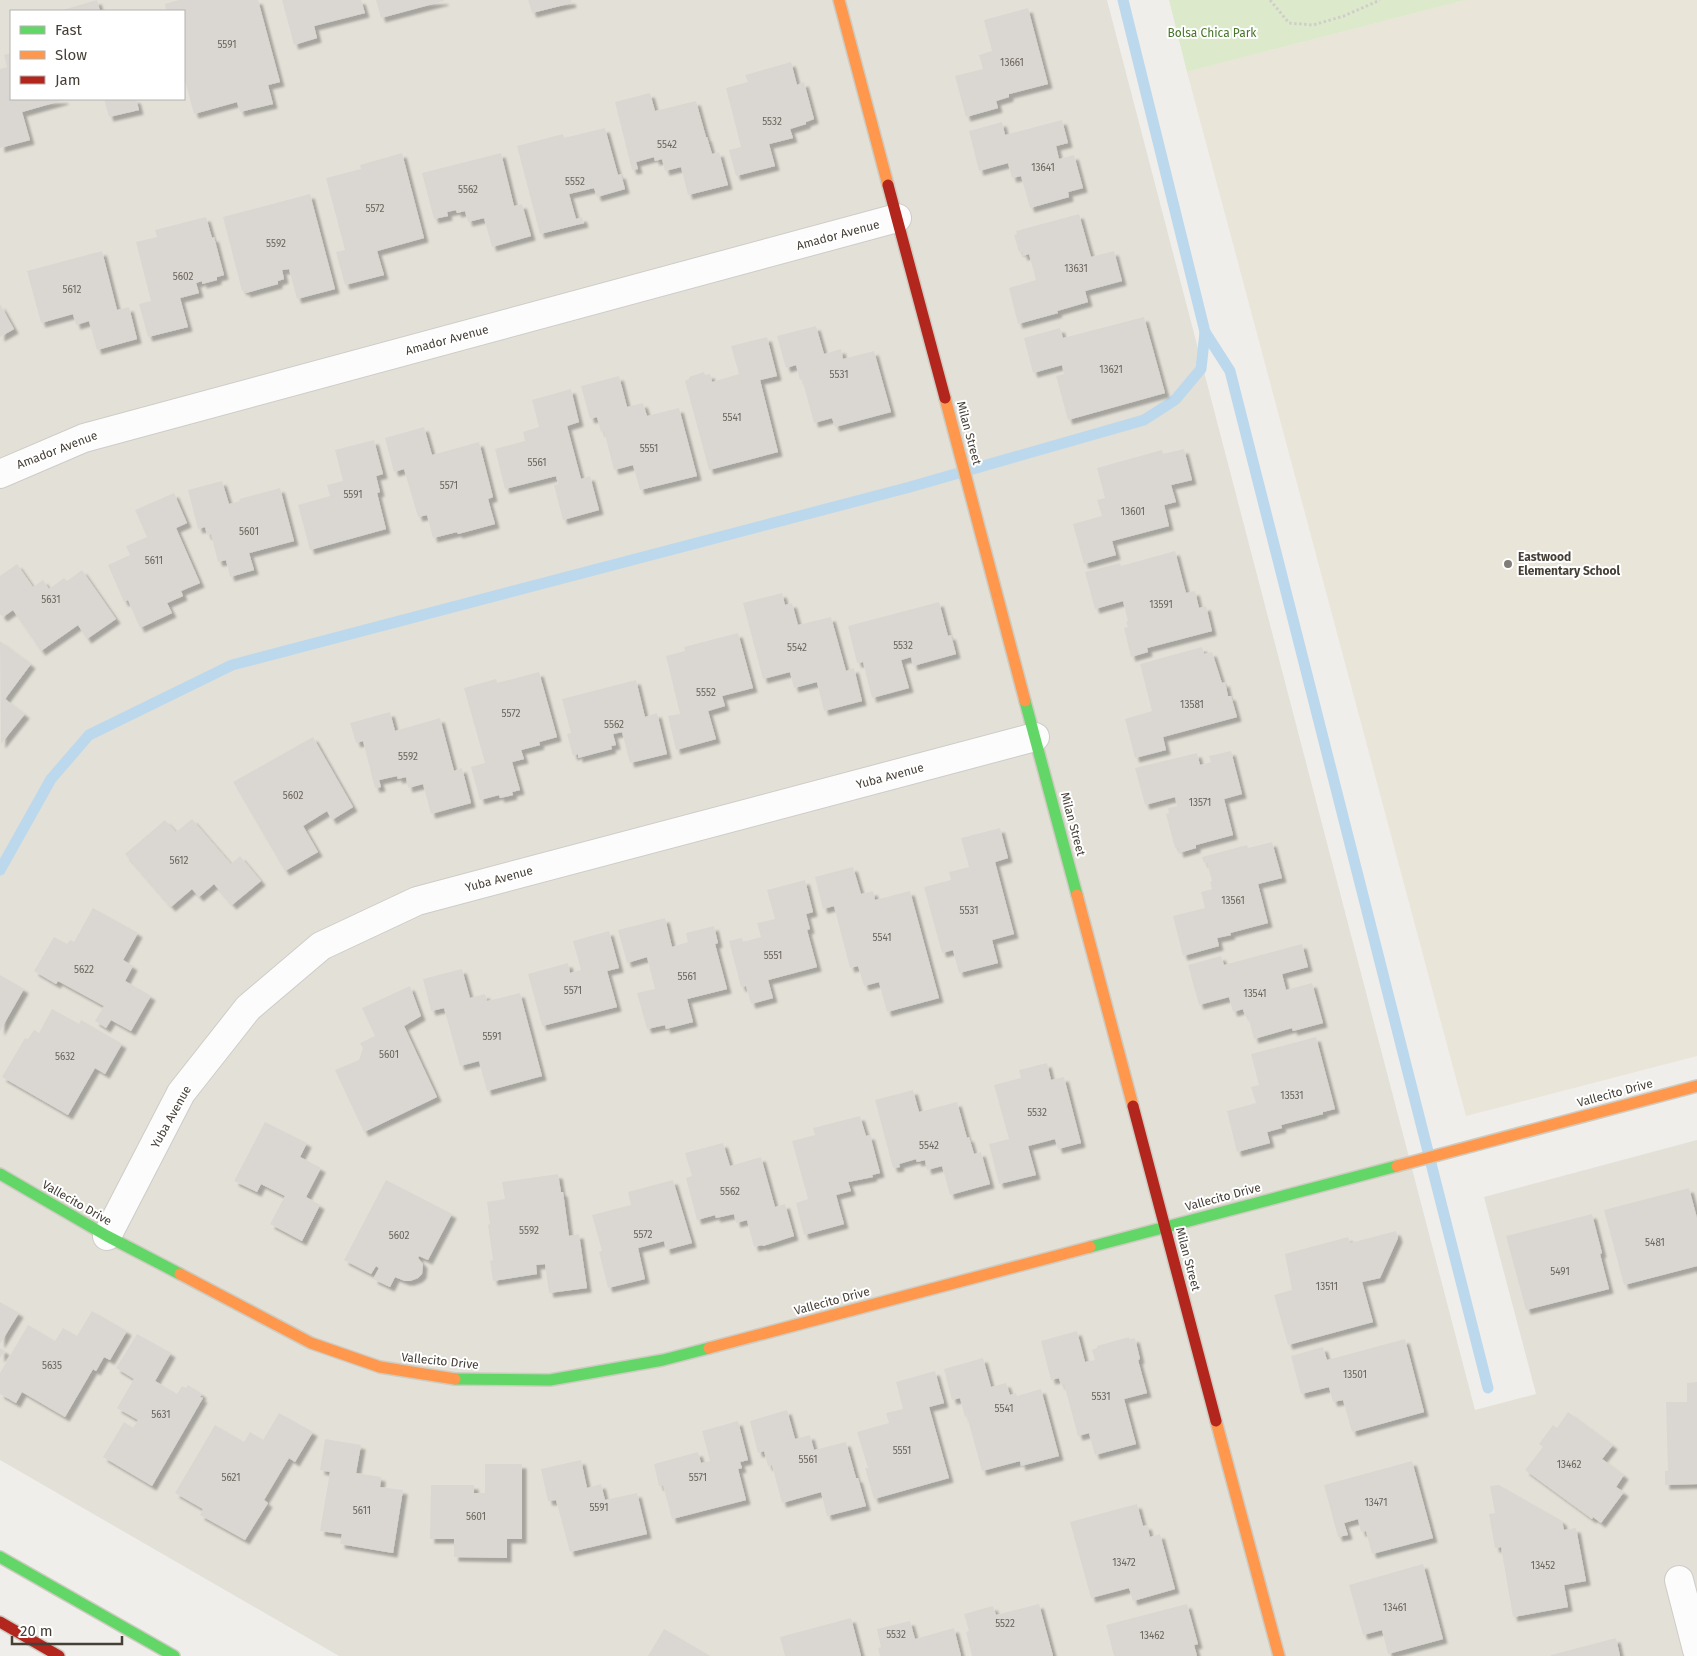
<svg xmlns="http://www.w3.org/2000/svg" width="1697" height="1656" viewBox="0 0 1697 1656" font-family="'Fira Sans',sans-serif">
	<defs>
		<filter id="shadow"><feDropShadow dx="4.5" dy="4.5" stdDeviation="1" flood-color="#0004"/></filter>
	</defs>
	<rect width="100%" height="100%" fill="#f0eeea"/>
	<path fill="#e3e0d7" fill-rule="evenodd" d="M0 0H1107L1475 1410 1536 1394 1484 1197 1697 1140V1656H339L0 1460ZM11 11H184V99H11Z"/>
	<polygon fill="#eae5d9" points="1466,0 1697,0 1697,1056 1466,1116 1187,72"/>
	<polygon fill="#dde9cb" points="1169,0 1466,0 1187,72"/>
	<g fill="none" stroke-linecap="round" stroke-linejoin="round">
		<g stroke="#bcd8ec" stroke-width="11">
			<polyline points="1205,332 1230,371 1488,1388"/>
			<polyline points="0,870 51,779 89,735 232,665 910,487 1144,420 1175,400 1201,369 1205,332 1123,0"/>
		</g>
	</g>
	<g fill="#dad7d2" filter="url(#shadow)">
		<polygon points="97,0 100,11 59,11"/>
		<polygon points="179,0 258,0 280,82 268,85 273,104 240,112 237,102 194,114 184,77 184,11 166,11 165,4"/>
		<polygon points="282,0 361,0 365,13 314,26 317,38 294,45"/>
		<polygon points="376,0 444,0 444,1 381,18"/>
		<polygon points="528,0 571,0 572,3 532,13"/>
		<polygon points="1028,8 1048,84 1009,94 1009,97 996,101 998,108 966,117 955,76 983,69 979,55 992,51 984,20"/>
		<polygon points="11,53 11,99 64,99 64,100 22,112 30,140 0,148 0,69 7,67 4,55"/>
		<polygon points="791,62 797,85 804,82 814,119 806,122 806,124 790,129 793,138 769,144 775,166 736,176 729,150 741,147 726,88 748,82 745,75"/>
		<polygon points="650,93 655,111 696,101 706,137 707,137 712,154 719,152 728,185 688,195 681,167 665,171 662,159 655,161 654,157 636,162 638,169 632,170 615,102"/>
		<polygon points="104,99 136,99 139,110 109,117"/>
		<polygon points="1062,120 1068,143 1056,146 1059,159 1074,155 1083,188 1068,192 1069,197 1030,208 1021,176 1012,178 1008,163 979,171 969,131 1002,122 1005,135"/>
		<polygon points="605,128 618,175 621,174 625,189 597,197 594,188 569,194 576,219 582,217 584,223 540,234 517,146 563,134 564,138"/>
		<polygon points="402,153 424,238 377,251 384,275 345,285 336,252 345,250 326,178 361,169 360,165"/>
		<polygon points="501,153 514,206 522,204 531,236 492,247 484,218 468,222 465,211 457,213 456,210 447,212 448,216 434,219 422,173"/>
		<polygon points="310,194 335,289 297,299 289,269 282,270 284,279 278,281 278,284 246,293 245,290 242,291 223,217"/>
		<polygon points="1079,214 1091,257 1114,251 1122,281 1085,291 1088,302 1057,311 1058,313 1018,324 1009,288 1036,280 1029,254 1023,256 1022,251 1019,252 1014,235 1017,234 1016,231"/>
		<polygon points="206,217 212,238 214,237 224,275 217,277 217,280 202,284 202,281 196,283 199,293 180,298 188,327 148,337 139,304 151,301 136,242 157,237 155,230"/>
		<polygon points="102,251 117,310 129,307 137,339 97,350 89,321 76,325 73,314 41,323 27,271"/>
		<polygon points="0,304 14,329 0,337"/>
		<polygon points="1144,317 1165,393 1068,420 1056,376 1064,374 1062,365 1033,373 1024,338 1060,328 1063,338"/>
		<polygon points="816,326 824,354 841,349 843,359 874,351 891,412 835,427 832,418 814,423 802,379 800,380 796,365 786,368 777,336"/>
		<polygon points="767,337 777,376 760,380 778,452 709,470 685,381 689,379 689,377 704,372 705,375 710,374 712,382 739,374 731,346"/>
		<polygon points="619,376 627,407 643,403 647,416 679,408 697,476 640,490 633,465 614,470 604,431 601,432 597,417 590,419 581,386"/>
		<polygon points="571,389 579,422 567,426 581,479 590,476 599,510 563,520 554,485 558,484 556,476 505,489 495,449 525,441 523,432 539,427 532,400"/>
		<polygon points="424,427 432,455 479,442 493,497 488,499 495,524 458,534 457,532 433,538 427,515 418,517 404,469 394,472 385,438"/>
		<polygon points="374,440 383,474 376,476 380,492 377,493 386,529 310,550 298,505 330,496 327,485 343,481 335,450"/>
		<polygon points="1184,449 1192,480 1171,485 1176,502 1164,505 1169,526 1112,541 1116,555 1084,564 1073,524 1102,516 1097,500 1105,498 1097,468 1162,450 1163,454"/>
		<polygon points="222,481 229,504 240,501 239,499 280,488 294,541 249,553 254,570 230,577 226,560 218,562 211,534 207,535 205,527 198,529 188,490"/>
		<polygon points="174,493 187,523 176,528 200,583 181,591 183,596 167,603 172,613 140,628 128,600 124,602 108,565 130,555 126,546 147,537 135,510"/>
		<polygon points="1175,551 1186,593 1195,591 1199,608 1206,606 1212,631 1147,648 1148,652 1131,657 1124,628 1128,627 1126,622 1128,621 1123,601 1095,609 1085,572 1120,563 1121,566"/>
		<polygon points="17,564 33,587 43,580 49,589 64,578 67,581 82,570 116,619 87,639 78,625 41,651 13,610 3,617 0,614 0,576"/>
		<polygon points="782,593 785,605 792,603 798,625 831,617 846,671 854,668 862,701 824,711 817,682 794,688 790,672 763,679 743,603"/>
		<polygon points="939,602 948,636 951,635 956,654 913,666 911,657 901,660 909,688 872,698 863,662 857,663 848,626"/>
		<polygon points="738,633 753,688 722,696 725,706 708,711 716,739 676,750 668,716 680,714 666,656 685,651 684,647"/>
		<polygon points="0,641 31,664 5,699 25,714 1,744"/>
		<polygon points="1202,647 1204,654 1212,652 1222,683 1225,682 1228,696 1231,696 1237,717 1163,737 1166,750 1135,758 1125,719 1152,711 1140,664"/>
		<polygon points="539,672 557,737 539,742 540,745 521,750 524,759 512,762 520,790 512,792 513,795 500,798 499,795 480,800 471,767 485,763 464,688 496,679 497,683"/>
		<polygon points="636,680 645,717 657,713 667,754 630,763 622,732 613,734 616,745 611,746 612,749 578,758 578,754 573,756 567,734 571,733 562,699"/>
		<polygon points="390,712 395,731 440,718 454,771 462,768 471,803 431,814 423,784 408,788 406,777 398,779 397,776 379,780 381,787 375,788 363,741 356,743 350,723"/>
		<polygon points="313,737 353,807 332,820 327,811 303,826 318,852 285,871 233,782"/>
		<polygon points="1231,751 1242,794 1224,799 1233,835 1196,845 1196,848 1179,853 1178,847 1175,848 1166,814 1169,813 1168,808 1177,806 1175,797 1145,805 1135,768 1197,753 1200,765 1211,762 1209,756"/>
		<polygon points="192,819 231,864 240,856 261,881 232,905 214,884 199,897 192,889 171,907 125,854 165,820 176,832"/>
		<polygon points="1000,828 1008,858 995,862 1014,934 992,940 998,963 959,973 953,950 942,953 924,887 951,880 949,872 969,867 961,838"/>
		<polygon points="1272,842 1282,878 1258,884 1268,923 1230,933 1231,935 1217,938 1219,946 1183,956 1173,916 1205,908 1201,892 1212,889 1210,882 1212,881 1207,862 1204,863 1202,857 1247,845 1248,848"/>
		<polygon points="853,867 861,894 873,891 875,900 910,891 939,998 887,1012 879,982 864,986 858,966 850,968 834,906 823,909 815,877"/>
		<polygon points="805,880 813,912 806,914 810,929 807,930 817,967 768,980 773,998 751,1004 746,986 741,987 729,941 742,938 743,942 761,937 757,923 775,919 767,890"/>
		<polygon points="93,908 138,933 123,960 133,966 125,981 151,996 131,1031 111,1020 106,1028 95,1021 104,1006 58,981 56,984 34,971 54,937 67,944 70,940 74,942"/>
		<polygon points="665,918 672,947 688,942 686,933 714,926 718,943 715,944 727,989 687,999 693,1022 666,1029 665,1025 647,1029 637,993 655,989 647,957 627,963 618,930"/>
		<polygon points="609,931 619,968 607,971 617,1007 542,1026 528,974 568,963 570,973 581,970 573,941"/>
		<polygon points="1302,944 1308,967 1282,974 1286,990 1312,983 1323,1023 1293,1031 1292,1028 1254,1039 1248,1016 1245,1016 1243,1009 1233,1012 1229,997 1199,1005 1188,965 1221,956 1224,965"/>
		<polygon points="462,969 470,998 485,994 487,1001 520,993 542,1076 487,1091 479,1061 460,1066 444,1008 431,1011 423,979"/>
		<polygon points="0,975 24,989 0,1031"/>
		<polygon points="410,986 421,1016 404,1026 437,1097 364,1132 335,1070 359,1060 363,1048 360,1043 375,1036 362,1008"/>
		<polygon points="52,1009 79,1024 81,1020 122,1044 105,1074 95,1068 68,1115 2,1077 25,1038 28,1039 34,1030 39,1033"/>
		<polygon points="1316,1037 1335,1109 1323,1112 1323,1114 1281,1125 1282,1128 1267,1132 1270,1143 1237,1152 1227,1111 1256,1103 1251,1087 1259,1085 1251,1054"/>
		<polygon points="1047,1063 1051,1080 1064,1077 1081,1143 1058,1149 1055,1139 1028,1146 1036,1175 999,1184 989,1144 1009,1139 994,1085 1021,1078 1019,1070"/>
		<polygon points="913,1090 919,1112 957,1102 967,1138 969,1137 974,1154 981,1152 990,1184 950,1195 942,1166 927,1170 925,1160 917,1162 916,1159 899,1164 900,1167 893,1168 875,1100"/>
		<polygon points="860,1116 866,1136 870,1135 880,1173 872,1175 873,1177 848,1182 851,1191 836,1195 844,1224 804,1235 796,1203 808,1199 792,1141 815,1135 813,1128"/>
		<polygon points="265,1122 307,1143 300,1157 321,1168 306,1197 320,1205 302,1241 270,1224 285,1196 261,1184 257,1192 234,1181"/>
		<polygon points="723,1143 730,1166 761,1157 775,1207 785,1204 794,1236 763,1246 762,1245 754,1247 747,1220 736,1223 734,1214 716,1218 715,1215 697,1220 686,1178 692,1176 685,1153"/>
		<polygon points="558,1174 561,1192 563,1192 569,1236 579,1234 587,1288 549,1293 545,1264 536,1265 537,1274 493,1281 490,1261 493,1260 488,1225 490,1224 487,1202 505,1199 502,1182"/>
		<polygon points="386,1180 452,1214 428,1260 419,1256 418,1258 423,1264 422,1274 418,1278 410,1281 405,1281 395,1277 390,1287 373,1279 379,1268 376,1266 371,1274 344,1260"/>
		<polygon points="673,1180 692,1243 666,1250 664,1241 638,1248 645,1279 608,1288 599,1252 602,1251 592,1215 631,1205 628,1192"/>
		<polygon points="1689,1188 1697,1218 1697,1266 1624,1285 1604,1210"/>
		<polygon points="1592,1214 1602,1253 1600,1254 1609,1289 1526,1310 1506,1236"/>
		<polygon points="1396,1231 1398,1238 1380,1278 1362,1282 1373,1322 1288,1345 1274,1295 1292,1290 1285,1254 1348,1237 1350,1243"/>
		<polygon points="0,1302 19,1313 0,1344"/>
		<polygon points="92,1311 127,1331 110,1360 104,1357 96,1371 93,1369 65,1417 22,1392 16,1403 0,1394 0,1373 28,1325 55,1341 63,1328 77,1336"/>
		<polygon points="1077,1331 1085,1362 1095,1360 1092,1350 1097,1348 1097,1346 1129,1337 1129,1339 1135,1338 1140,1359 1138,1360 1147,1393 1124,1399 1136,1444 1095,1455 1089,1433 1078,1436 1064,1384 1061,1385 1059,1378 1051,1380 1041,1341"/>
		<polygon points="137,1334 171,1353 155,1381 177,1394 182,1386 186,1388 188,1385 202,1394 200,1397 203,1398 152,1486 103,1457 124,1422 133,1428 138,1420 117,1408 134,1379 116,1368"/>
		<polygon points="1405,1339 1424,1412 1352,1432 1343,1400 1333,1402 1329,1387 1301,1394 1291,1356 1323,1347 1327,1360"/>
		<polygon points="0,1348 5,1351 0,1358"/>
		<polygon points="983,1358 991,1387 1006,1383 1010,1395 1016,1393 1017,1396 1041,1389 1059,1456 1021,1466 1020,1461 982,1471 967,1416 965,1417 960,1398 952,1400 944,1369"/>
		<polygon points="935,1371 944,1403 929,1407 949,1478 874,1499 865,1468 868,1468 857,1432 889,1423 886,1413 903,1409 896,1382"/>
		<polygon points="1697,1382 1697,1484 1665,1485 1665,1471 1668,1471 1666,1402 1687,1402 1687,1383"/>
		<polygon points="787,1410 795,1439 810,1435 814,1450 846,1442 856,1478 858,1478 866,1506 827,1516 821,1492 782,1503 772,1465 768,1466 764,1451 758,1453 750,1421"/>
		<polygon points="1568,1412 1613,1445 1602,1459 1624,1475 1616,1487 1624,1492 1601,1523 1593,1517 1592,1519 1525,1470 1543,1447 1539,1444 1553,1425 1557,1428"/>
		<polygon points="279,1413 313,1432 295,1462 289,1458 264,1500 268,1503 245,1540 200,1515 203,1509 175,1493 215,1425 244,1442 250,1432 263,1440"/>
		<polygon points="738,1421 748,1460 740,1462 742,1468 738,1469 746,1500 672,1519 663,1485 659,1486 654,1464 698,1452 701,1463 710,1461 702,1431"/>
		<polygon points="325,1439 361,1445 356,1473 381,1477 380,1487 403,1490 393,1553 340,1544 342,1534 320,1531 330,1472 320,1470"/>
		<polygon points="581,1460 587,1488 601,1484 605,1500 637,1493 647,1534 570,1552 556,1500 548,1501 541,1469"/>
		<polygon points="1412,1461 1433,1538 1372,1554 1366,1531 1361,1532 1358,1519 1344,1523 1348,1535 1338,1537 1324,1485"/>
		<polygon points="485,1464 522,1464 522,1539 507,1539 507,1558 454,1557 454,1539 430,1539 431,1485 474,1485 474,1493 485,1493"/>
		<polygon points="1499,1485 1562,1521 1564,1530 1576,1528 1586,1581 1564,1585 1568,1607 1513,1617 1501,1547 1495,1548 1489,1514 1495,1513 1490,1486"/>
		<polygon points="1137,1504 1143,1526 1147,1525 1150,1537 1160,1534 1175,1589 1133,1601 1129,1588 1091,1598 1070,1522"/>
		<polygon points="1423,1564 1443,1639 1388,1654 1382,1630 1363,1635 1349,1585"/>
		<polygon points="1039,1604 1053,1656 972,1656 966,1632 969,1631 964,1614 993,1606 996,1615"/>
		<polygon points="1187,1604 1198,1644 1194,1645 1197,1656 1114,1656 1106,1625"/>
		<polygon points="851,1618 861,1656 785,1656 780,1637"/>
		<polygon points="910,1621 915,1639 954,1628 961,1656 880,1656 878,1648 881,1647 877,1629"/>
		<polygon points="664,1629 710,1656 648,1656"/>
		<polygon points="1616,1638 1620,1656 1551,1656 1551,1655"/>
	</g>
	<g fill="none" stroke-linecap="round" stroke-linejoin="round">
		<g stroke="#ceccc7" stroke-width="30">
			<g id="street">
				<polyline points="0,474 84,438 897,218"/>
				<polyline points="107,1236 181,1093 248,1008 321,946 417,901 1035,737"/>
				<polyline points="1679,1580 1697,1650"/>
			</g>
		</g>
		<g stroke="#cecbc1" stroke-width="14">
			<g id="fast">
				<polyline points="1025,701 1077,895"/>
				<polyline points="0,1174 107,1236 180,1274"/>
				<polyline points="1090,1247 1397,1166"/>
				<polyline points="455,1379 550,1380 663,1360 709,1348"/>
				<polyline points="0,1557 174,1656"/>
			</g>
		</g>
		<g stroke="#cecbc1" stroke-width="14">
			<g id="slow">
				<polyline points="839,0 888,185"/>
				<polyline points="945,398 1025,701"/>
				<polyline points="1077,895 1133,1106"/>
				<polyline points="1397,1166 1697,1086"/>
				<polyline points="180,1274 311,1343 380,1367 455,1379"/>
				<polyline points="709,1348 1090,1247"/>
				<polyline points="1216,1421 1279,1656"/>
			</g>
		</g>
		<g stroke="#cecbc1" stroke-width="14">
			<g id="jam">
				<polyline points="888,185 945,398"/>
				<polyline points="1133,1106 1216,1421"/>
				<polyline points="0,1622 59,1656"/>
			</g>
		</g>
		<polyline stroke="#d0cecb" stroke-width="3" stroke-dasharray="2.5 2.5" stroke-linecap="butt" points="1270,0 1289,23 1313,25 1344,16 1380,0"/>
		<use href="#street" stroke="#fdfcfc" stroke-width="28"/>
		<use href="#fast" stroke="#63d668" stroke-width="11"/>
		<use href="#slow" stroke="#ff974d" stroke-width="11"/>
		<use href="#jam" stroke="#b3261e" stroke-width="11"/>
	</g>
	<circle fill="#817c75" stroke="#fff" stroke-width="2" cx="1508" cy="564" r="5"/>
	<g text-anchor="middle" stroke-width="4" stroke-linejoin="round" paint-order="stroke">
		<g font-size="10" fill="#6b665e">
			<text x="227" y="48">5591</text>
			<text x="1012" y="66">13661</text>
			<text x="772" y="125">5532</text>
			<text x="667" y="148">5542</text>
			<text x="1043" y="171">13641</text>
			<text x="575" y="185">5552</text>
			<text x="468" y="193">5562</text>
			<text x="375" y="212">5572</text>
			<text x="276" y="247">5592</text>
			<text x="1076" y="272">13631</text>
			<text x="183" y="280">5602</text>
			<text x="72" y="293">5612</text>
			<text x="1111" y="373">13621</text>
			<text x="839" y="378">5531</text>
			<text x="732" y="421">5541</text>
			<text x="649" y="452">5551</text>
			<text x="537" y="466">5561</text>
			<text x="449" y="489">5571</text>
			<text x="353" y="498">5591</text>
			<text x="1133" y="515">13601</text>
			<text x="249" y="535">5601</text>
			<text x="154" y="564">5611</text>
			<text x="51" y="603">5631</text>
			<text x="1161" y="608">13591</text>
			<text x="903" y="649">5532</text>
			<text x="797" y="651">5542</text>
			<text x="706" y="696">5552</text>
			<text x="1192" y="708">13581</text>
			<text x="511" y="717">5572</text>
			<text x="614" y="728">5562</text>
			<text x="408" y="760">5592</text>
			<text x="293" y="799">5602</text>
			<text x="1200" y="806">13571</text>
			<text x="179" y="864">5612</text>
			<text x="1233" y="904">13561</text>
			<text x="969" y="914">5531</text>
			<text x="882" y="941">5541</text>
			<text x="773" y="959">5551</text>
			<text x="84" y="973">5622</text>
			<text x="687" y="980">5561</text>
			<text x="573" y="994">5571</text>
			<text x="1255" y="997">13541</text>
			<text x="492" y="1040">5591</text>
			<text x="389" y="1058">5601</text>
			<text x="65" y="1060">5632</text>
			<text x="1292" y="1099">13531</text>
			<text x="1037" y="1116">5532</text>
			<text x="929" y="1149">5542</text>
			<text x="730" y="1195">5562</text>
			<text x="529" y="1234">5592</text>
			<text x="643" y="1238">5572</text>
			<text x="399" y="1239">5602</text>
			<text x="1655" y="1246">5481</text>
			<text x="1560" y="1275">5491</text>
			<text x="1327" y="1290">13511</text>
			<text x="52" y="1369">5635</text>
			<text x="1355" y="1378">13501</text>
			<text x="1101" y="1400">5531</text>
			<text x="1004" y="1412">5541</text>
			<text x="161" y="1418">5631</text>
			<text x="902" y="1454">5551</text>
			<text x="808" y="1463">5561</text>
			<text x="1569" y="1468">13462</text>
			<text x="231" y="1481">5621</text>
			<text x="698" y="1481">5571</text>
			<text x="1376" y="1506">13471</text>
			<text x="599" y="1511">5591</text>
			<text x="362" y="1514">5611</text>
			<text x="476" y="1520">5601</text>
			<text x="1124" y="1566">13472</text>
			<text x="1543" y="1569">13452</text>
			<text x="1395" y="1611">13461</text>
			<text x="1005" y="1627">5522</text>
			<text x="896" y="1638">5532</text>
			<text x="1152" y="1639">13462</text>
		</g>
		<g font-size="12" fill="#47752c" stroke="#fff">
			<text x="1212" y="37">Bolsa Chica Park</text>
		</g>
		<g font-size="12" fill="#453f36" stroke="#fff">
			<text transform="translate(838 235) rotate(-15)" y="4">Amador Avenue</text>
			<text transform="translate(447 340) rotate(-15)" y="4">Amador Avenue</text>
			<text transform="translate(969 433) rotate(75)" y="4">Milan Street</text>
			<text transform="translate(57 450) rotate(-21)" y="4">Amador Avenue</text>
			<text transform="translate(890 776) rotate(-15)" y="4">Yuba Avenue</text>
			<text transform="translate(1073 824) rotate(75)" y="4">Milan Street</text>
			<text transform="translate(499 879) rotate(-15)" y="4">Yuba Avenue</text>
			<text transform="translate(1615 1093) rotate(-15)" y="4">Vallecito Drive</text>
			<text transform="translate(171 1117) rotate(-61)" y="4">Yuba Avenue</text>
			<text transform="translate(1223 1197) rotate(-15)" y="4">Vallecito Drive</text>
			<text transform="translate(77 1203) rotate(30)" y="4">Vallecito Drive</text>
			<text transform="translate(1188 1259) rotate(75)" y="4">Milan Street</text>
			<text transform="translate(832 1301) rotate(-15)" y="4">Vallecito Drive</text>
			<text transform="translate(440 1361) rotate(6)" y="4">Vallecito Drive</text>
		</g>
		<g font-size="12" font-weight="bold" fill="#453f36" stroke="#fff" text-anchor="start">
			<text x="1518" y="561">Eastwood<tspan x="1518" dy="14">Elementary School</tspan></text>
		</g>
	</g>
	<rect x="10" y="10" width="175" height="90" fill="#ffffff" stroke="#b5b2af"/>
	<rect x="20" y="26" width="25" height="8" fill="#63d668" stroke="#b5b2af"/>
	<text x="55" y="35" font-size="15" fill="#453f36">Fast</text>
	<rect x="20" y="51" width="25" height="8" fill="#ff974d" stroke="#b5b2af"/>
	<text x="55" y="60" font-size="15" fill="#453f36">Slow</text>
	<rect x="20" y="76" width="25" height="8" fill="#b3261e" stroke="#b5b2af"/>
	<text x="55" y="85" font-size="15" fill="#453f36">Jam</text>
	<path d="M12 1636v8h110v-8" fill="none" stroke="#453f36" stroke-width="2.5"/>
	<text x="20" y="1636" font-size="15" fill="#453f36" stroke="#ffffff" stroke-width="4" paint-order="stroke">20 m</text>
</svg>
